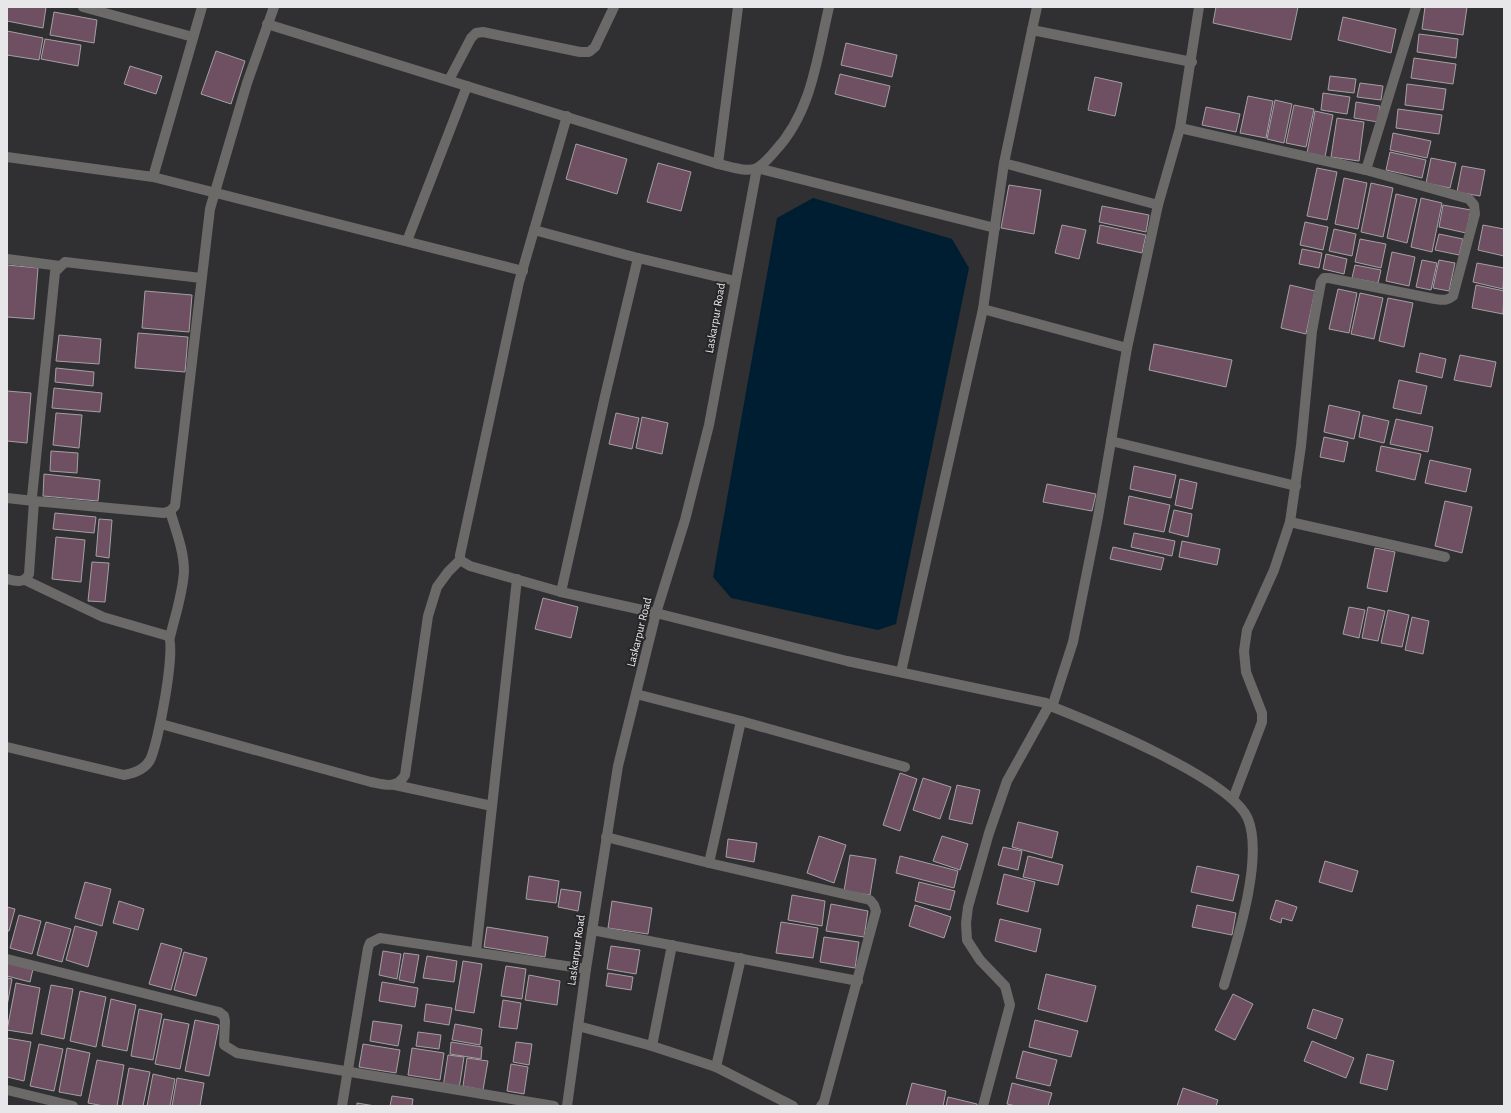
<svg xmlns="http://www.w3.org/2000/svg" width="1511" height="1113" viewBox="0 0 1511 1113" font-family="'Alegreya Sans',sans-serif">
	<rect width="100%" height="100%" fill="#303033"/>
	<polygon fill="#001e31" points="813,198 952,239 969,268 896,624 878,630 731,598 713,577 777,218"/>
	<g fill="#6f4f62" stroke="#a4a0a2">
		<polygon points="7,7 46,7 43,28 7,21"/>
		<polygon points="1216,7 1298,7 1291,40 1213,23"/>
		<polygon points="1425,7 1467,7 1463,35 1422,29"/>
		<polygon points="54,12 97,20 94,43 50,35"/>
		<polygon points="1343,17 1396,29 1391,53 1338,40"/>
		<polygon points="7,31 43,38 39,60 7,55"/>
		<polygon points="1419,34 1458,39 1456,58 1417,52"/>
		<polygon points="45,39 81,45 78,66 41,59"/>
		<polygon points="846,43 897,55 892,77 841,65"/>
		<polygon points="216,51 245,61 231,104 201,94"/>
		<polygon points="1414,58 1456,64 1453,84 1411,78"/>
		<polygon points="130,66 162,76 156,94 124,84"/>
		<polygon points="840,74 890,86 885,107 835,94"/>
		<polygon points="1330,76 1356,79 1354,93 1328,90"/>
		<polygon points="1095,77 1122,83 1115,116 1088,110"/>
		<polygon points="1360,83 1383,86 1381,100 1357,97"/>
		<polygon points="1407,84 1446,89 1443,110 1405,105"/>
		<polygon points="1323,93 1350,97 1347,114 1321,110"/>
		<polygon points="1248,96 1273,101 1266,138 1240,133"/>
		<polygon points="1275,100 1292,104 1284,143 1267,139"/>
		<polygon points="1356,102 1380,106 1378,122 1354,118"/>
		<polygon points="1294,105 1314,109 1306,147 1286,143"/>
		<polygon points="1206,107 1240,114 1236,132 1202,125"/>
		<polygon points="1398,109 1442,115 1439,134 1396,128"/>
		<polygon points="1315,111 1333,115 1325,157 1307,153"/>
		<polygon points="1337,118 1364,122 1359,161 1331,157"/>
		<polygon points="1393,133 1431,141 1427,158 1390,150"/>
		<polygon points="576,144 627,159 617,194 566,179"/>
		<polygon points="1390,152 1426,160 1422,178 1386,170"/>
		<polygon points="1431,158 1456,163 1450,188 1426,183"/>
		<polygon points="658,163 691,172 681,211 647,202"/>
		<polygon points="1462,166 1485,170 1480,196 1457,192"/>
		<polygon points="1317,168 1337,172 1327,220 1307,216"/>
		<polygon points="1344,178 1367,183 1358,229 1335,224"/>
		<polygon points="1371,183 1393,188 1383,237 1361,232"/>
		<polygon points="1009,185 1041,190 1034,234 1001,228"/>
		<polygon points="1396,194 1417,199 1407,243 1387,238"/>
		<polygon points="1421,198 1442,203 1432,252 1411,247"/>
		<polygon points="1443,205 1471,210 1466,233 1439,227"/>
		<polygon points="1102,206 1149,215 1146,232 1099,222"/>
		<polygon points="1305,222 1328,227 1323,250 1300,245"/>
		<polygon points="1062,225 1086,230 1079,259 1055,253"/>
		<polygon points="1100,225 1146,235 1142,253 1097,243"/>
		<polygon points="1483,225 1504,229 1504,256 1478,250"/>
		<polygon points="1334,229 1356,234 1352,256 1329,251"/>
		<polygon points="1439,234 1463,239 1459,255 1435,250"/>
		<polygon points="1360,239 1386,244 1381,268 1355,262"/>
		<polygon points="1302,249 1322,253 1319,268 1299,264"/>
		<polygon points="1392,252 1415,257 1409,286 1386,281"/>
		<polygon points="1326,254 1347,259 1344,274 1323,269"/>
		<polygon points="1422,260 1437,263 1431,290 1416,287"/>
		<polygon points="1439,260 1455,263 1449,291 1433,288"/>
		<polygon points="1477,263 1504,268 1503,289 1473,282"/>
		<polygon points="7,265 38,268 34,319 7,317"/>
		<polygon points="1355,265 1381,270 1378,283 1352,278"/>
		<polygon points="1290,285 1315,291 1306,334 1281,328"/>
		<polygon points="1476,285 1504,291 1503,314 1472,308"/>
		<polygon points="1338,289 1357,293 1349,333 1329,329"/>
		<polygon points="145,291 192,295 189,332 142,328"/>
		<polygon points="1360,293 1383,298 1374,339 1351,334"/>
		<polygon points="1388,298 1413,303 1404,347 1379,341"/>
		<polygon points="138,333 188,337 185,372 135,368"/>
		<polygon points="59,335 101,339 99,364 56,361"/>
		<polygon points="1154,344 1232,360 1226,387 1149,370"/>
		<polygon points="1420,353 1446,359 1442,378 1416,372"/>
		<polygon points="1460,355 1496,362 1491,387 1454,380"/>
		<polygon points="56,368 94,372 93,386 55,382"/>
		<polygon points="1399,380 1427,386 1421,414 1393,408"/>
		<polygon points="54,388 102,393 100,412 52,408"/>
		<polygon points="7,391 31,393 27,443 7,441"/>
		<polygon points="1329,405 1360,412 1354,439 1324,432"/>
		<polygon points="56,413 82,415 79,448 53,445"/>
		<polygon points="616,413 639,418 632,449 609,444"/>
		<polygon points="1363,415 1389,421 1384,443 1359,437"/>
		<polygon points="642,417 668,423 662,454 636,448"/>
		<polygon points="1396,419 1433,427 1428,452 1390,444"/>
		<polygon points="1324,437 1348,442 1344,462 1320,457"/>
		<polygon points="1381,446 1421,454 1415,480 1376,471"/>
		<polygon points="51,451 78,453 77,473 50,471"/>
		<polygon points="1430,460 1471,469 1466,492 1425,483"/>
		<polygon points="1134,466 1176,475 1171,498 1130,489"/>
		<polygon points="44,474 100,480 98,501 43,496"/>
		<polygon points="1180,479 1197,483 1192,509 1175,505"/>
		<polygon points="1047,484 1096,494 1092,511 1043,502"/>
		<polygon points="1129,496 1170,505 1164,532 1124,524"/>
		<polygon points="1445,501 1472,507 1462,553 1435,546"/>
		<polygon points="1174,510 1192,514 1188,537 1169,532"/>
		<polygon points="55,513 96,517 94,533 53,529"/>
		<polygon points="99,519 112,520 109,558 96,556"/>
		<polygon points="1134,533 1175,541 1172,556 1131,547"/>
		<polygon points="56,537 85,540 81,582 52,579"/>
		<polygon points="1182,541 1220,549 1217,565 1179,557"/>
		<polygon points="1113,547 1164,558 1161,570 1110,559"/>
		<polygon points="1375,548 1395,552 1387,592 1367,588"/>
		<polygon points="92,562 109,563 105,602 88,601"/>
		<polygon points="543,598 578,607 571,638 535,629"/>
		<polygon points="1349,607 1365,610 1359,638 1343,634"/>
		<polygon points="1368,607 1385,611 1378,641 1362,638"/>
		<polygon points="1388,610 1409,615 1402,647 1381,643"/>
		<polygon points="1412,617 1429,621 1423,654 1405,650"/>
		<polygon points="900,773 917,779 900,831 883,825"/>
		<polygon points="923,778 951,787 940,819 913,810"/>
		<polygon points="957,785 980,790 972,824 949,819"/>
		<polygon points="1018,822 1058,832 1052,858 1012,847"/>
		<polygon points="819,836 846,845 834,883 807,873"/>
		<polygon points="942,836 968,844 960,870 933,861"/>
		<polygon points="728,839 757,843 754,862 726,857"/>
		<polygon points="1003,847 1022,851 1018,870 998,865"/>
		<polygon points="850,855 876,859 870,895 844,891"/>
		<polygon points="900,856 958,871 954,888 896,873"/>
		<polygon points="1028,856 1063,865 1058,885 1023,877"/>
		<polygon points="1325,861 1358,871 1352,892 1319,882"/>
		<polygon points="1197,866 1239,875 1233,901 1191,892"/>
		<polygon points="1004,874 1035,882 1028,912 997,904"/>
		<polygon points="529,876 559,881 556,903 526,899"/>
		<polygon points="85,882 111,889 102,926 75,918"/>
		<polygon points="919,882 955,891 950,910 915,901"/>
		<polygon points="561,889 581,892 578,911 558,907"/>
		<polygon points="792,895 825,901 822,926 788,920"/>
		<polygon points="1276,900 1297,907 1292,921 1282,918 1281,923 1270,919"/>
		<polygon points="119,901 144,909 138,930 113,923"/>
		<polygon points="612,901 652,908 648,934 608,928"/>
		<polygon points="831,904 868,911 864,937 826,931"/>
		<polygon points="915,905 951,917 944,938 909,926"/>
		<polygon points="1197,905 1236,913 1232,935 1192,927"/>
		<polygon points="7,907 15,909 9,931 7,931"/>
		<polygon points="19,915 41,921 32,954 10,948"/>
		<polygon points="1000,919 1041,929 1036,952 995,941"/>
		<polygon points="46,922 71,929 62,962 37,955"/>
		<polygon points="781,922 818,928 813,958 776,953"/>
		<polygon points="75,926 97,932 88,967 66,960"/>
		<polygon points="487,927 548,937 545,957 484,947"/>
		<polygon points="824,937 859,942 855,968 820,962"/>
		<polygon points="161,943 182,949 171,990 149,984"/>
		<polygon points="611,946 640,950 636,974 607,969"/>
		<polygon points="383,951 401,954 397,979 379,975"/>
		<polygon points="184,952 207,958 196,996 174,990"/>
		<polygon points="404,953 419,955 414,983 399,980"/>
		<polygon points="427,956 457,961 454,982 423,978"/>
		<polygon points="463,961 482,964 474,1013 455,1010"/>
		<polygon points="7,962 33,969 30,982 7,976"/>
		<polygon points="506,966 526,969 522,999 501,996"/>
		<polygon points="608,973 633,977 631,990 606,986"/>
		<polygon points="1046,974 1096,986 1087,1022 1038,1009"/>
		<polygon points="529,975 560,981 557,1005 525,1000"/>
		<polygon points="7,978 12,979 7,1006"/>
		<polygon points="382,982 418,988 415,1007 379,1001"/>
		<polygon points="16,983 40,988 32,1034 7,1030"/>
		<polygon points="51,985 73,989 64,1039 41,1034"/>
		<polygon points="80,991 106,997 96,1047 70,1041"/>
		<polygon points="1233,994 1253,1004 1235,1040 1215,1030"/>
		<polygon points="111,999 136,1005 127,1051 102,1046"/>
		<polygon points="503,1000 521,1003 517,1029 499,1027"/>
		<polygon points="426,1004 452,1008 449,1025 424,1021"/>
		<polygon points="139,1009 162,1014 153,1060 131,1056"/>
		<polygon points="1313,1009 1343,1019 1336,1039 1307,1028"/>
		<polygon points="164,1019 189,1024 180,1069 155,1064"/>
		<polygon points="195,1020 219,1025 209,1076 185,1071"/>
		<polygon points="1035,1020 1078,1031 1071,1057 1029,1047"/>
		<polygon points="373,1021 402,1025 398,1046 370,1041"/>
		<polygon points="455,1024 482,1029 480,1045 452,1040"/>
		<polygon points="418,1032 441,1035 439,1049 416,1046"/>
		<polygon points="7,1038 31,1042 24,1081 7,1077"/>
		<polygon points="1312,1041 1354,1058 1346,1078 1304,1061"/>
		<polygon points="451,1042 482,1047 481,1059 450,1054"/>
		<polygon points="516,1042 532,1044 529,1065 513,1062"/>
		<polygon points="39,1044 63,1049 54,1091 30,1086"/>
		<polygon points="363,1044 400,1050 396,1073 359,1067"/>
		<polygon points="67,1048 90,1053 81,1096 59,1092"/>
		<polygon points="412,1048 444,1053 440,1080 408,1075"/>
		<polygon points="1023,1051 1057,1060 1050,1086 1016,1078"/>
		<polygon points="1367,1054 1394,1061 1387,1090 1360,1083"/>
		<polygon points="448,1055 464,1057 459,1089 443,1087"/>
		<polygon points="467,1058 488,1061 483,1090 463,1086"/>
		<polygon points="97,1060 124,1065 117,1106 104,1106 88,1103"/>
		<polygon points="511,1064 528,1067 524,1094 507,1091"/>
		<polygon points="129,1068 150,1072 143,1106 122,1106"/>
		<polygon points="153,1074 175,1079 170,1106 147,1106"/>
		<polygon points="177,1078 204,1083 200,1106 172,1106"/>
		<polygon points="912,1083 946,1091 943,1106 906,1106"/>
		<polygon points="1012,1083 1052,1093 1048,1106 1016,1106 1007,1104"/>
		<polygon points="1183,1088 1218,1100 1216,1106 1177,1106"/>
		<polygon points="392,1096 413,1099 412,1106 390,1106"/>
		<polygon points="948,1097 977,1104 977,1106 946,1106"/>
		<polygon points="357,1103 375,1106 357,1106"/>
	</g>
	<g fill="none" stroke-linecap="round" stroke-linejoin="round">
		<g stroke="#6b6a68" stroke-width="10">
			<polyline points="83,7 193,37"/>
			<path d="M267 24 718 164C729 166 746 173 757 168 764 164 770 157 775 151 812 112 817 57 829 7"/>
			<polyline points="1032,30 1037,7"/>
			<polyline points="449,80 471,38 476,33 483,32 580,52 589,52 595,47 614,7"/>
			<polyline points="567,116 519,282 460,555 460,560 470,566 561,592 656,613 847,661 1046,703 1048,705 1047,709 1007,781 989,833 968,907 966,923 967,940 980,960 1005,986 1010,1005 983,1106"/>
			<polyline points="1180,128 1366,170 1416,7"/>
			<polyline points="7,157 153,177 523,271"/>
			<polyline points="1004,163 1158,205"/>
			<polyline points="718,164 738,7"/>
			<polyline points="153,177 202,7"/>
			<polyline points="534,230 638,258"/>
			<polyline points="407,241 467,86"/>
			<polyline points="7,259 60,266"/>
			<polyline points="201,278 65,262 55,272 32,497 34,501 164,513 170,511 175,506 210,209 247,83 274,7"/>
			<polyline points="1127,348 983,309 1004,163 1032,30 1192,62"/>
			<polyline points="1111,441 1296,486"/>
			<path d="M7 498 34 501 29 574C24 584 16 581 7 579"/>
			<polyline points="1290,522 1445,557"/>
			<polyline points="561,592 605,396 638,258 735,281"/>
			<path d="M170 637C175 616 183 593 184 571 184 551 176 531 170 511"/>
			<polyline points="901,672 983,309"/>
			<polyline points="636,694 741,721"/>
			<path d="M1048 705C1091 722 1232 779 1248 819 1264 859 1236 944 1224 985"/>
			<polyline points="1052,707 1073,642 1098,517 1127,348 1158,205 1180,128 1199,7"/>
			<path d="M161 724 371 782C385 785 397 789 405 775L428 616 437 587 448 572 460 560"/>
			<path d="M7 747 124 775C135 773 145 769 150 760 158 745 177 645 168 636L103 617 25 580"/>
			<polyline points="395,785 492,806"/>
			<path d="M1233 799 1262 722V713L1246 672 1244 651 1247 630 1274 570 1290 522 1301 446 1312 331 1321 282 1324 278H1329L1435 299C1443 300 1447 301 1453 296L1475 214 1474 205 1469 199 1366 170"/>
			<polyline points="606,837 709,863"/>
			<polyline points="592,930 858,981"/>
			<polyline points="476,952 517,579"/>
			<polyline points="7,959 219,1012 224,1016 225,1021 224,1045 237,1053 554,1106"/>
			<polyline points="578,1026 652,1046 716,1067 793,1106"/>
			<polyline points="652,1046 672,945"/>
			<polyline points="716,1067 741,958"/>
			<polyline points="7,1090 73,1106"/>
			<polyline points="342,1106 368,948 370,943 380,938 586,969"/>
			<polyline points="567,1106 586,969 618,766 656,613 685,520 709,425 757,168 995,228"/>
			<polyline points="821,1106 824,1102 876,911 874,905 870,900 709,863 741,721 905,767"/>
		</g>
	</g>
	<g text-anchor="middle" stroke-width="4" stroke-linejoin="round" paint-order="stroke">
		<g font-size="12" fill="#e7e7e9" stroke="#262629">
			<text transform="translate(715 318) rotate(-80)" y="4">Laskarpur Road</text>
			<text transform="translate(639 632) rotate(-76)" y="4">Laskarpur Road</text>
			<text transform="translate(576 950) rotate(-82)" y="4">Laskarpur Road</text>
		</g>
	</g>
	<rect width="1511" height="1113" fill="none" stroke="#e7e7e9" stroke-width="16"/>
</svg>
